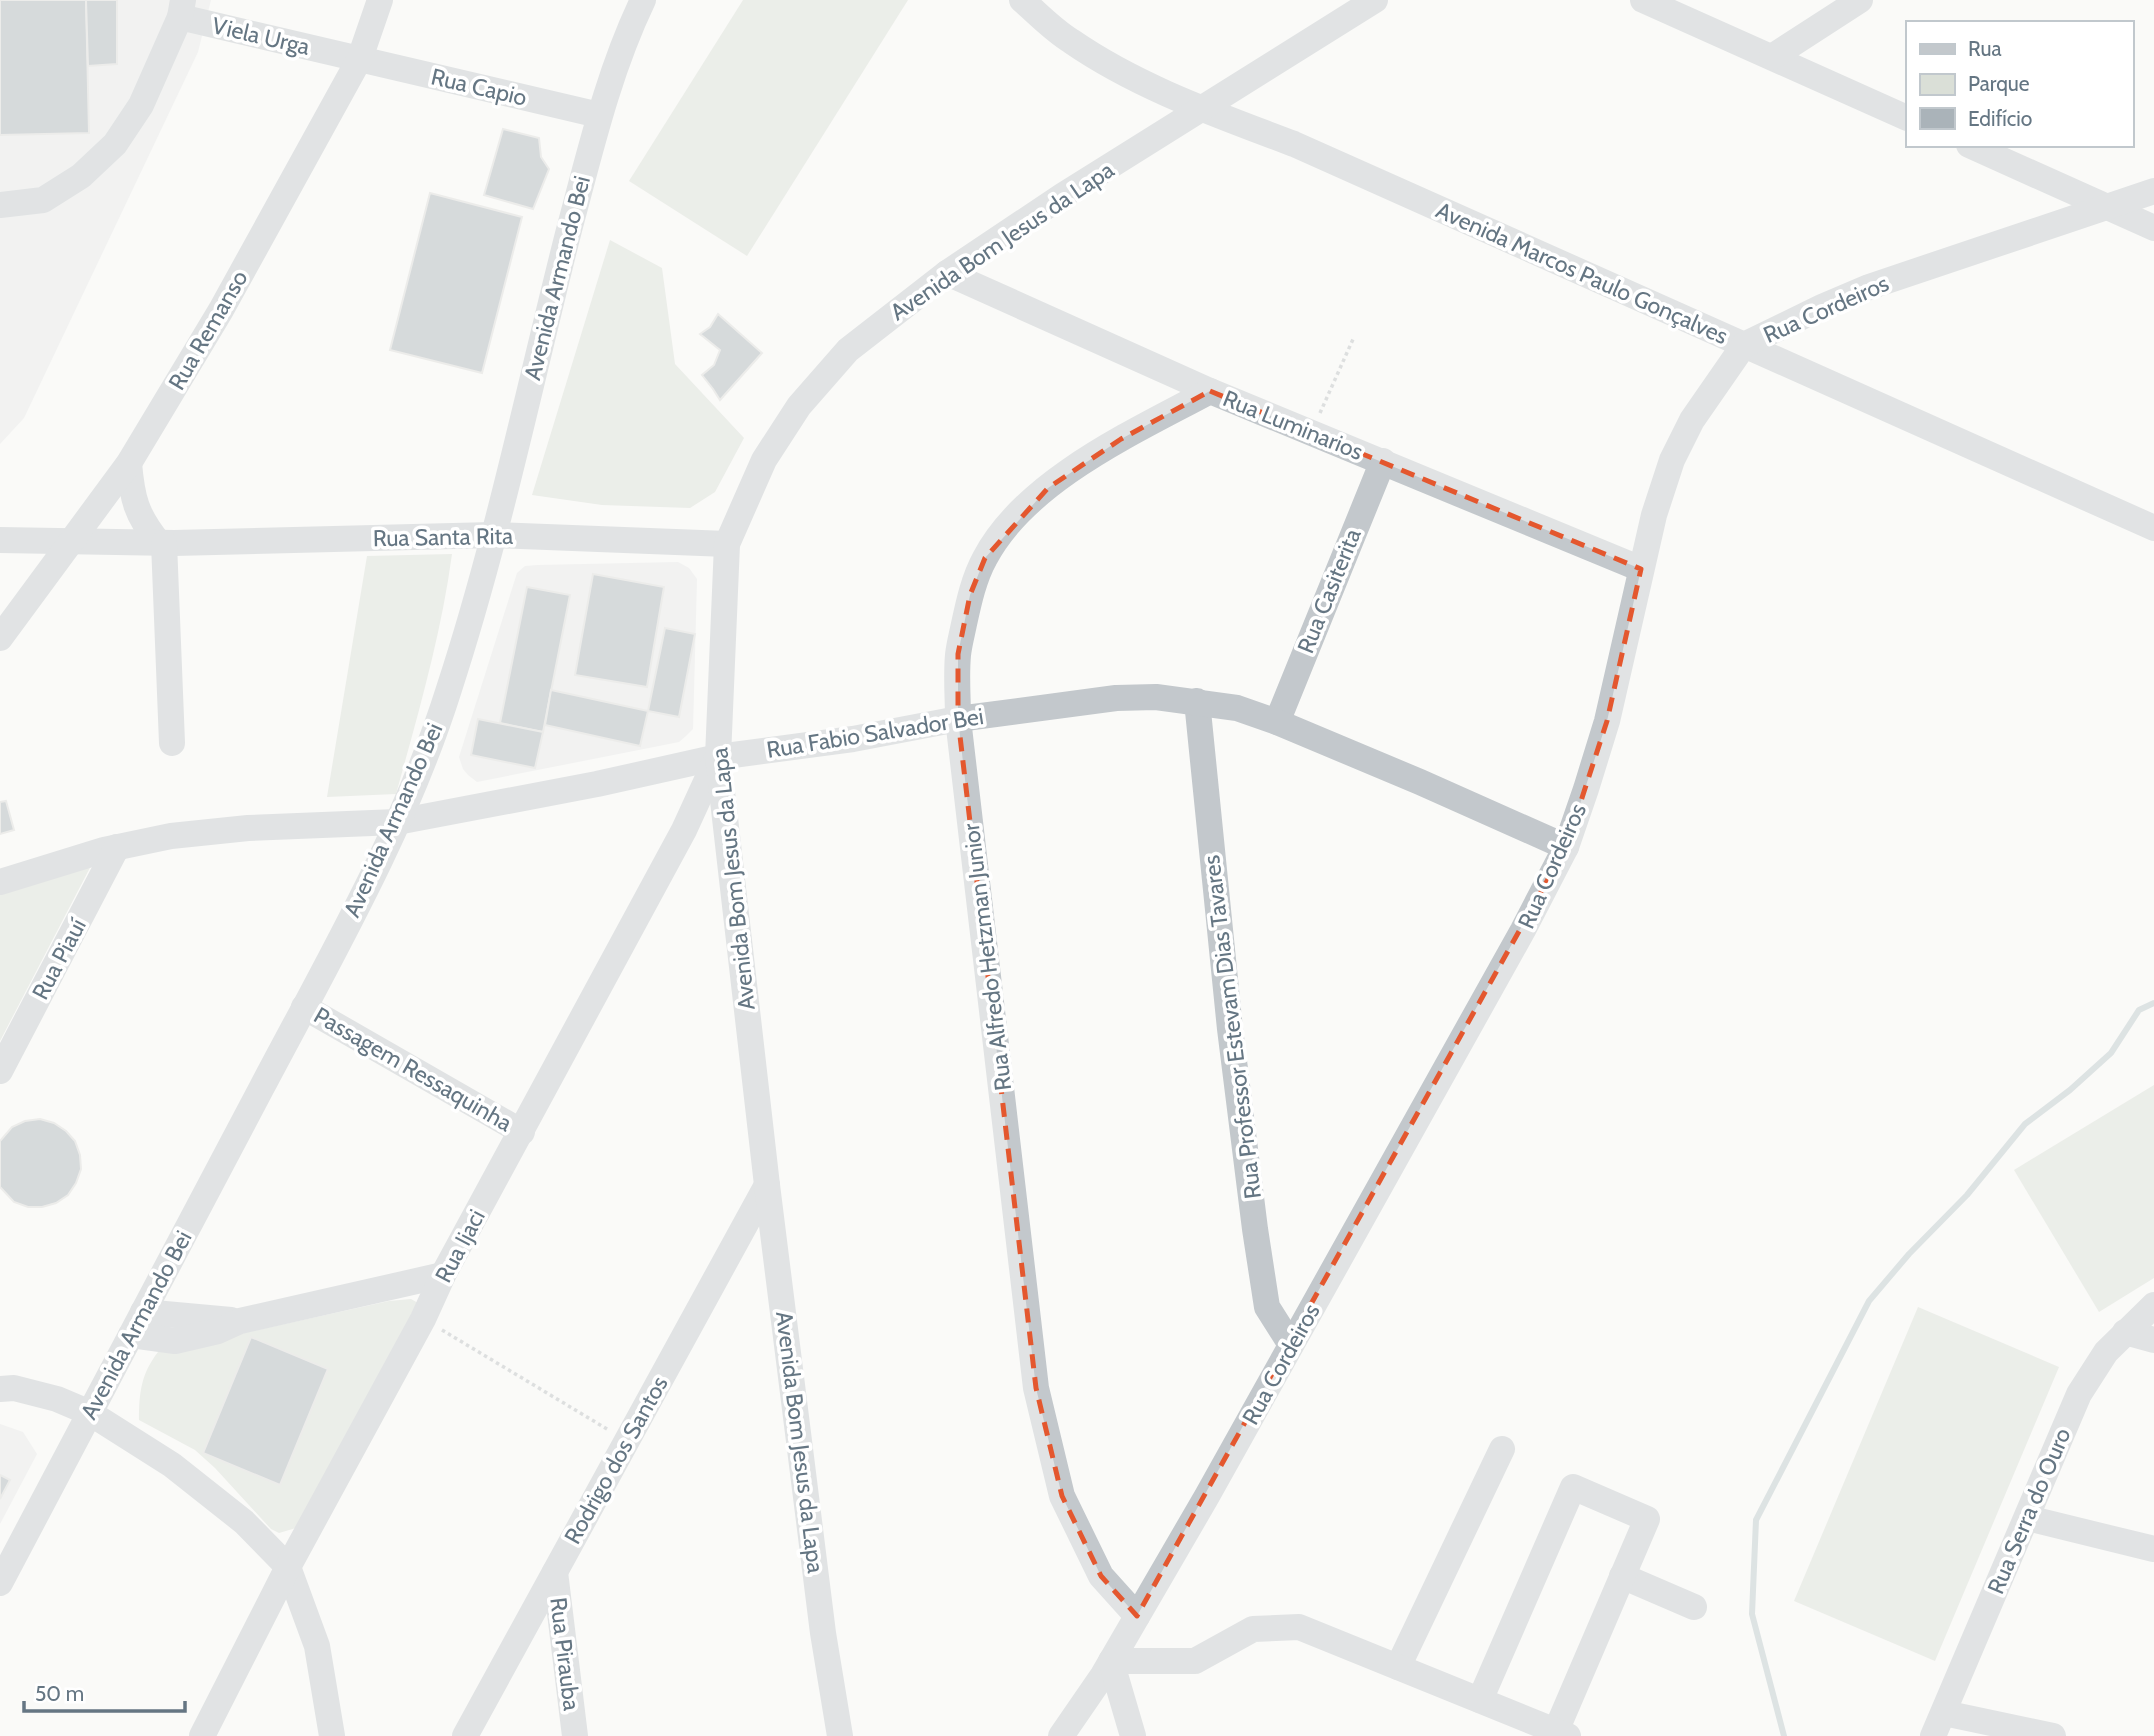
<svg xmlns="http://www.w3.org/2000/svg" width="2154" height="1736" viewBox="0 0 2154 1736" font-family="Cabin,sans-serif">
	<rect width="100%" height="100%" fill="#fafaf8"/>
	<g fill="#e8e9e9">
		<polygon points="0,0 211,0 198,52 24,418 0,444"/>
		<polygon points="678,562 689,568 697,579 693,729 686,736 679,742 477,782 468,775 463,769 459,757 517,573 525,566 538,565"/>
		<polygon points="0,1424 23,1432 37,1454 0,1524"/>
	</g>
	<g fill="#dadfd7">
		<polygon points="743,0 908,0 747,256 629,181"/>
		<polygon points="610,240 662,268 675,364 744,438 715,492 690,508 602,505 532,495"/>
		<path d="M452 554C441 636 418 714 396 794L327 797 367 556Z"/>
		<polygon points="94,860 0,1041 0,895"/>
		<polygon points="2154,1085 2154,1278 2099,1312 2014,1170"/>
		<path d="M411 1299 418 1303 296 1528 279 1533 271 1529 215 1468 195 1450 139 1420C139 1393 141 1374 158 1352L389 1301Z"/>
		<polygon points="1918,1307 2059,1367 1935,1661 1794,1601"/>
	</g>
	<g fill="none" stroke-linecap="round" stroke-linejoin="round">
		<polyline stroke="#bbc7cb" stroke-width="6" points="1784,1736 1752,1614 1756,1520 1869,1301 1909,1254 1967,1195 2025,1124 2070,1090 2111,1053 2139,1010 2154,1003"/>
	</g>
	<g fill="#aab3b9" stroke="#dcdcda" stroke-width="2">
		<polygon points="0,0 86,0 89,133 0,135"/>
		<polygon points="86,0 117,0 117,64 88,66"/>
		<polygon points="503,129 539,138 541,157 549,169 533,209 484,195"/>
		<polygon points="430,193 522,217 482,373 390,350"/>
		<polygon points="718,314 762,353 720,400 713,389 702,375 714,365 720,350 700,334 710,327"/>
		<polygon points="593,574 664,587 647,687 575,675"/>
		<polygon points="527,587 570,595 543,732 500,723"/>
		<polygon points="665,628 695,634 679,717 648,711"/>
		<polygon points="551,690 648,711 640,746 545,725"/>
		<polygon points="478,719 543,732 535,768 471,755"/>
		<polygon points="6,801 14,830 0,834 0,802"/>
		<polygon points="40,1119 54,1123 66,1131 75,1141 80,1155 81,1169 76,1183 68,1195 56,1203 42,1207 28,1207 14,1202 0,1187 0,1141 12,1127 25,1121"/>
		<polygon points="251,1337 328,1369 280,1485 203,1453"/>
		<polygon points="0,1475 10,1480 0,1499"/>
	</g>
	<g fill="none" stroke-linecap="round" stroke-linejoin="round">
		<g stroke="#bbbfc2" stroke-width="3.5" stroke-dasharray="3.5 3.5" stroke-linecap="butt">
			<polyline points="1320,413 1354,337"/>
			<polyline points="442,1330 607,1429"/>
		</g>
		<g stroke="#c3c8cc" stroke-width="26">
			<path d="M1022 0C1038 14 1053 30 1071 41 1139 88 1218 115 1294 144L2154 528"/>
			<polyline points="1643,0 1907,118"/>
			<polyline points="180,17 599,115"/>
			<polyline points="1772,57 1860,0"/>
			<polyline points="1969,145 2154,228"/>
			<polyline points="0,205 43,200 81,176 115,144 141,105 180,17 183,0"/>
			<polyline points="947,273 1210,391 1641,569"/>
			<path d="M129 463C132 498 136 515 159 543"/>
			<polyline points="0,540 174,543 493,535 727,544"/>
			<polyline points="164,543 172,743"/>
			<polyline points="0,638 129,463 221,310 360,58 380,0"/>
			<polyline points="1197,701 1230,1029 1255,1229 1267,1307 1291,1345"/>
			<polyline points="1277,722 1383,461"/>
			<polyline points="0,882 104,850 171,836 248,828 397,822 597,784 718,757 853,739 958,719 1116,698 1156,697 1237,708 1277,722 1420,782 1566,847"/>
			<polyline points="304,1007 522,1132"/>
			<polyline points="0,1071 117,847"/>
			<polyline points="143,1312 231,1320"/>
			<polyline points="2125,1332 2154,1340"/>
			<polyline points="131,1335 175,1341 218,1331 240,1321 443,1275"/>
			<polyline points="0,1389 14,1388 57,1399 90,1413 172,1465 244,1522 288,1567 317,1646 332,1736"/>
			<polyline points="2027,1518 2154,1549"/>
			<polyline points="555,1572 575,1736"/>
			<polyline points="1622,1576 1694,1607"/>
			<path d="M0 1583C88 1418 174 1252 262 1087 330 958 405 829 449 689 498 539 530 383 569 230 590 152 608 73 643 0"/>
			<path d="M1137 1616 1101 1576 1062 1496 1036 1388 958 719C958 698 956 676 958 655 959 645 962 634 964 624 969 601 974 578 985 558 1026 480 1136 431 1210 391"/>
			<polyline points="1398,1667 1502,1449"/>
			<polyline points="1480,1700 1573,1487 1647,1519 1556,1731"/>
			<polyline points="1944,1713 2053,1736"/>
			<polyline points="202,1736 288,1567 423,1319 443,1275 684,830 717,758"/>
			<polyline points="465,1736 767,1185"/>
			<polyline points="840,1736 823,1633 767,1185 718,757 727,544 764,460 799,406 848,350 947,273 1062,196 1375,0"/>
			<polyline points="1061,1736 1103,1675 1207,1496 1523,930 1566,847 1586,789 1607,721 1654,515 1672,460 1692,420 1744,345 1822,307 1869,287 2154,191"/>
			<polyline points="1133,1736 1111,1661 1195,1661 1253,1629 1299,1627 1568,1736"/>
			<polyline points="1933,1736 2079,1394 2106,1352 2154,1305"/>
		</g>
	</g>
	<path d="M0 0H2154V1736H0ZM1210 391 1641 569 1607 721 1566 847 1137 1616 1101 1576 1062 1496 1036 1388 958 719V654L970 595 985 558 1048 488 1121 439Z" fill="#fafaf8" fill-opacity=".55" fill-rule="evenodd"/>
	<path fill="none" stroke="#e4572e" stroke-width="5" stroke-dasharray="14 9" stroke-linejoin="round" d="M1210 391 1641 569 1607 721 1566 847 1137 1616 1101 1576 1062 1496 1036 1388 958 719V654L970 595 985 558 1048 488 1121 439Z"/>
	<g text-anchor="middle" stroke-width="7" stroke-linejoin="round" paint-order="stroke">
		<g font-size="23" fill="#657683" stroke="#fff">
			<text transform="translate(261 36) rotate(13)" y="8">Viela Urga</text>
			<text transform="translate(479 87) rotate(13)" y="8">Rua Capio</text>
			<text transform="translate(1002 241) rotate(-34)" y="8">Avenida Bom Jesus da Lapa</text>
			<text transform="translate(1582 273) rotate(24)" y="8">Avenida Marcos Paulo Gonçalves</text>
			<text transform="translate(557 278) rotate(-76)" y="8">Avenida Armando Bei</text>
			<text transform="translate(1826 309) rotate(-24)" y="8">Rua Cordeiros</text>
			<text transform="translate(208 330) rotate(-60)" y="8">Rua Remanso</text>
			<text transform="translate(1293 425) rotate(22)" y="8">Rua Luminarios</text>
			<text transform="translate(443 537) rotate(-1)" y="8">Rua Santa Rita</text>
			<text transform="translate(1329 591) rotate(-68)" y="8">Rua Casiterita</text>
			<text transform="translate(875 733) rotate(-9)" y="8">Rua Fabio Salvador Bei</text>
			<text transform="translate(393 820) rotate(-66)" y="8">Avenida Armando Bei</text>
			<text transform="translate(1552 866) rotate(-66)" y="8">Rua Cordeiros</text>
			<text transform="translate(733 879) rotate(-96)" y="8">Avenida Bom Jesus da Lapa</text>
			<text transform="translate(987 957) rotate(-97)" y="8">Rua Alfredo Hetzman Junior</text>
			<text transform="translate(59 959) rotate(-62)" y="8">Rua Piauí</text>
			<text transform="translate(1232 1027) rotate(-97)" y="8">Rua Professor Estevam Dias Tavares</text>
			<text transform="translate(413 1069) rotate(30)" y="8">Passagem Ressaquinha</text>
			<text transform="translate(460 1246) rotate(-62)" y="8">Rua Ijaci</text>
			<text transform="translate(136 1325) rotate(-62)" y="8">Avenida Armando Bei</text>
			<text transform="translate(1281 1364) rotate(-61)" y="8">Rua Cordeiros</text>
			<text transform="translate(800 1442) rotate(83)" y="8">Avenida Bom Jesus da Lapa</text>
			<text transform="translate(616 1460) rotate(-61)" y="8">Rodrigo dos Santos</text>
			<text transform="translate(2029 1511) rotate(-67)" y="8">Rua Serra do Ouro</text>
			<text transform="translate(565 1654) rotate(83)" y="8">Rua Pirauba</text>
		</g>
	</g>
	<rect x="1906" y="21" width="228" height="126" fill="#ffffff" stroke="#c1c8cd" stroke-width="2"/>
	<rect x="1920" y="44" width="35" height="10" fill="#c3c8cc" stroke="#c1c8cd" stroke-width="2"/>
	<text x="1968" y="56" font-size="21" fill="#657683">Rua</text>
	<rect x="1920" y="74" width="35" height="21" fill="#dadfd7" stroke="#c1c8cd" stroke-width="2"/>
	<text x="1968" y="91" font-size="21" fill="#657683">Parque</text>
	<rect x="1920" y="108" width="35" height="21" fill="#aab3b9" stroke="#c1c8cd" stroke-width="2"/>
	<text x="1968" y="126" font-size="21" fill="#657683">Edifício</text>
	<path d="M24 1701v10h161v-10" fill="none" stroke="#657683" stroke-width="3.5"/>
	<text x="35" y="1701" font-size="21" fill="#657683" stroke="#ffffff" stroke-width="5" paint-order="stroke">50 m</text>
</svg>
